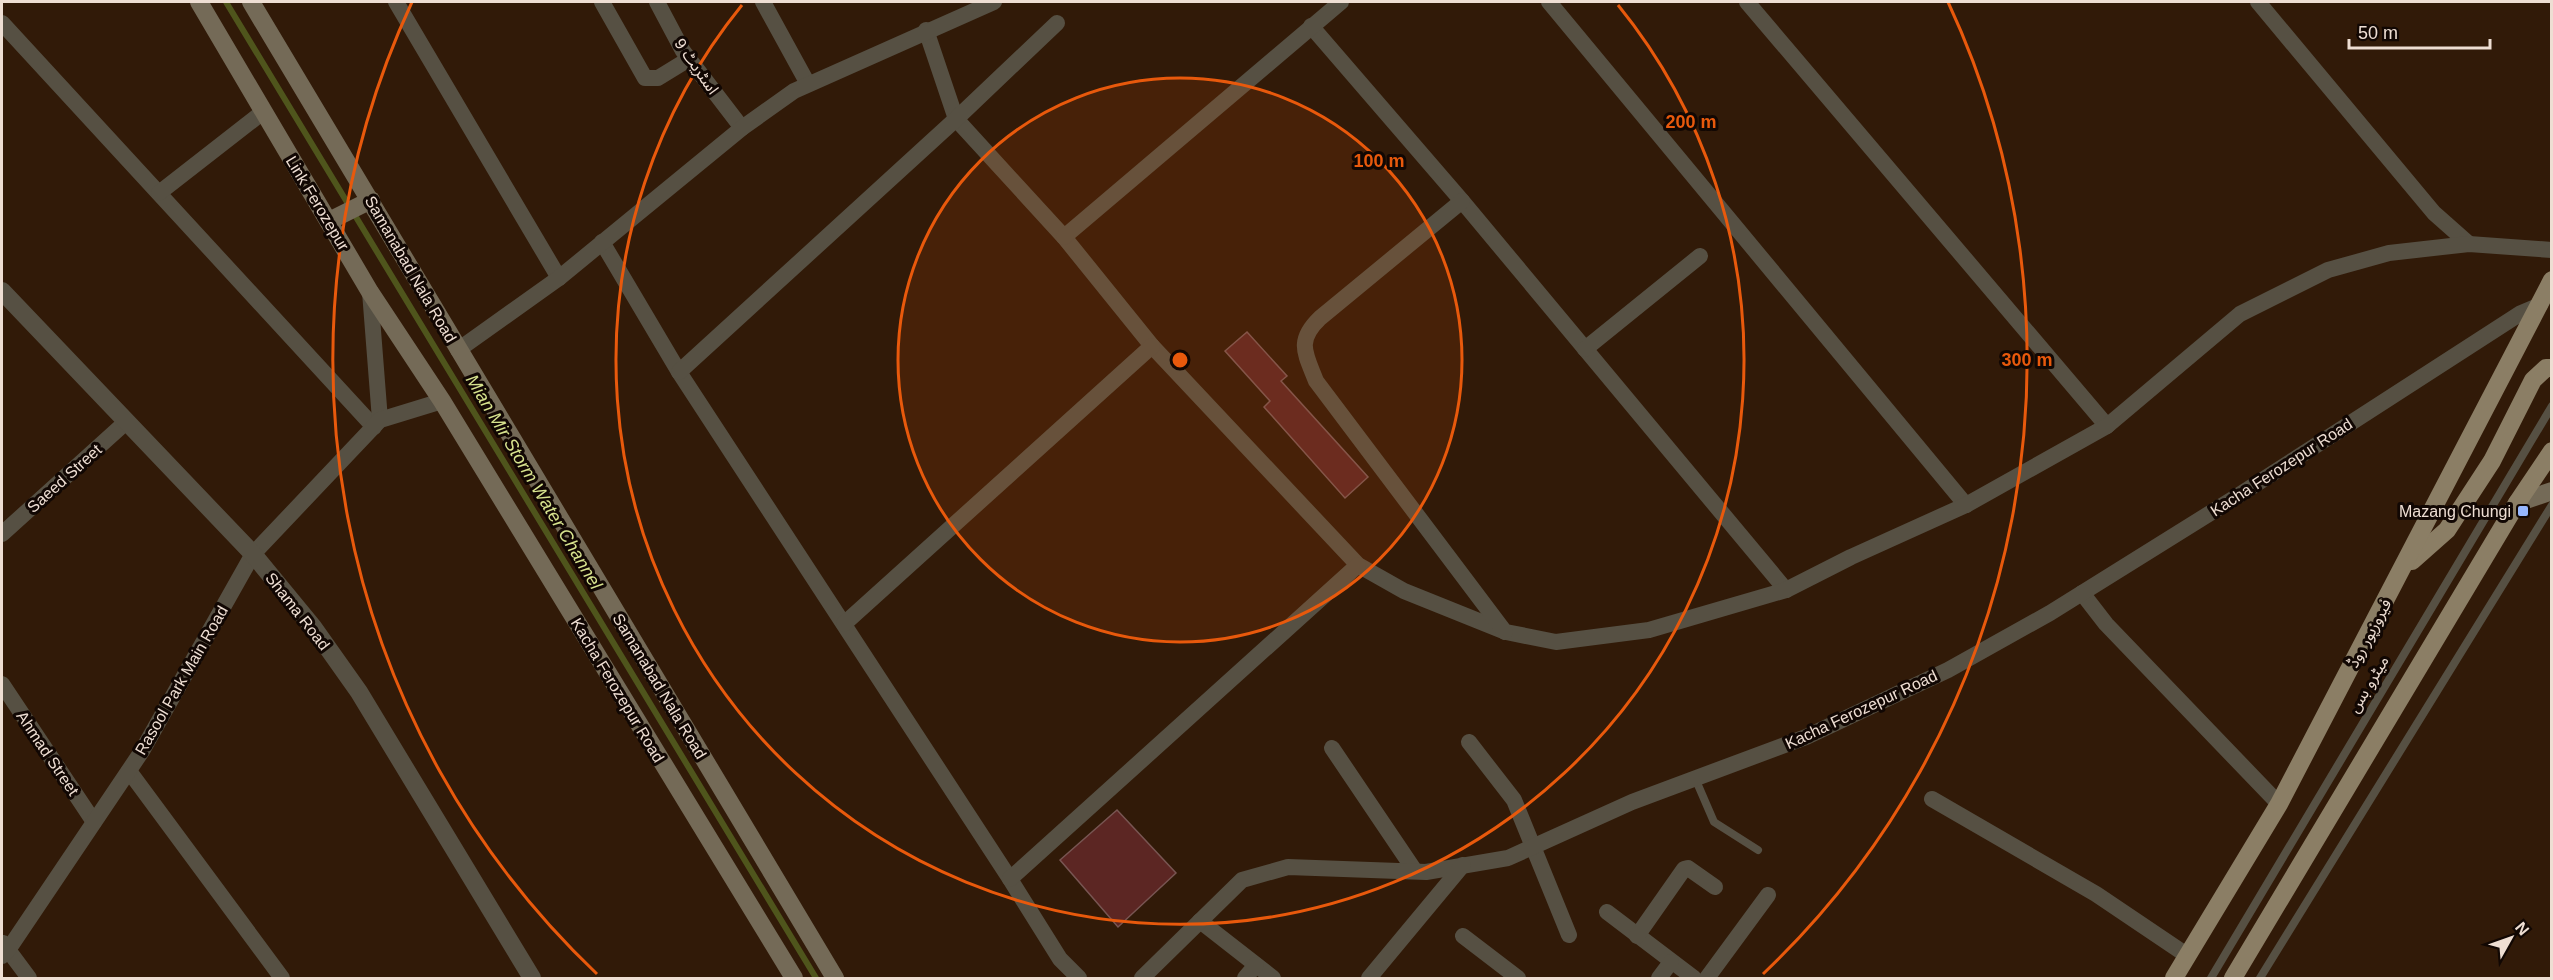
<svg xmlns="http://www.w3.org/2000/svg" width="2553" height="980" viewBox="0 0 2553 980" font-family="Helvetica,'Noto Sans Arabic',sans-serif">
	<rect width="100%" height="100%" fill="#311a08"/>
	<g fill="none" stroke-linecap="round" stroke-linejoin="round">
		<polyline stroke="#4f551c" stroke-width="6" points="226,2 816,978"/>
	</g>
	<g fill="#5c2623" stroke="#785552" stroke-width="1.5">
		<polygon points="1247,332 1287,376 1281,381 1368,477 1345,498 1264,407 1270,401 1225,351"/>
		<polygon points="1117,810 1176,873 1118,927 1060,860"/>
	</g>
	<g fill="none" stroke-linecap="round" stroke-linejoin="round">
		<g stroke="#565043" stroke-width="8">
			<polyline points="1695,778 1714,822 1758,850"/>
			<polyline points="2211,978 2552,406"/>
			<polyline points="2260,978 2552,505"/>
		</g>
		<g stroke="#565043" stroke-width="16">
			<polyline points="396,2 559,278"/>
			<polyline points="602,2 645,78 658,78 689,59"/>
			<polyline points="657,2 683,51 742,128"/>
			<polyline points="763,2 808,84"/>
			<polyline points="1549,2 1966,505"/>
			<polyline points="1747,2 2107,426"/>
			<polyline points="2258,2 2434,213 2469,244"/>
			<polyline points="2,23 374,427"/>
			<polyline points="1311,26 1462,201 1786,590"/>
			<polyline points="926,30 956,119 1064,237 1152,346 1358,565 1404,591 1506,632 1556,642 1649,630 1786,590 1851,557 1966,505 2107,426 2240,314 2328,270 2389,253 2469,244 2552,250"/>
			<polyline points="159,193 263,112"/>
			<path d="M1462 201 1320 318C1296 341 1305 353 1316 381L1505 632"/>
			<polyline points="1064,237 1341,2"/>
			<polyline points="602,242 679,372 1010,879 1060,959 1079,978"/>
			<polyline points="370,292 380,420"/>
			<polyline points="1585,349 1700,256"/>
			<polyline points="458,350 559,278 742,128 794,91 994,2"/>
			<polyline points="679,372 956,119 1057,23"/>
			<polyline points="2,534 126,422"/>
			<polyline points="2082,593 2106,624 2279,804"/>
			<polyline points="844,624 1152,346"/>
			<polyline points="2,684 94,822"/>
			<polyline points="1469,742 1514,800 1569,935"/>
			<polyline points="1332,748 1415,871"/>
			<polyline points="129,771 282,978"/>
			<polyline points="1932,799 2096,894 2188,956"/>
			<polyline points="1010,879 1358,565"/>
			<polyline points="1607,912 1694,978"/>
			<polyline points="1200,921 1273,978"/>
			<polyline points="1463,936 1518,978"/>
			<polyline points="1637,936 1684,869 1688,868 1715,887"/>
			<polyline points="3,943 29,978"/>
			<polyline points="2,956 8,950 142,751 253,554 380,420 442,401"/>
			<polyline points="1142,978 1242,880 1288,867 1426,872 1508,858 1632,802 1806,737 1948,670 2050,613 2236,497 2521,313 2540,305"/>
			<polyline points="1245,978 1256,965"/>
			<polyline points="1369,978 1463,865"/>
			<polyline points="1659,978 1671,962"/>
			<polyline points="1707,978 1768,895"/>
		</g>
		<polyline stroke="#565043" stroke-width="18" points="2,291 253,554 313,627 359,692 532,978"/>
		<g stroke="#746a57" stroke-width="18">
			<polyline points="199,2 370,292 442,401 794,978"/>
			<polyline points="251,2 835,978"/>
			<polyline points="329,221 371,200"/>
			<polyline points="2517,503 2552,491"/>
		</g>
		<g stroke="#8b7e65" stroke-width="18">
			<polyline points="2412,561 2447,530 2492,461 2533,380 2546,368 2552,368"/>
			<polyline points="2174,978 2279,804 2552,280"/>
			<polyline points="2233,978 2517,503 2552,451"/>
		</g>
	</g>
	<circle cx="1180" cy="360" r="282" fill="#e8590c" fill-opacity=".12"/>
	<g fill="none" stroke="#e8590c" stroke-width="3">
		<circle cx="1180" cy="360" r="282"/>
		<path d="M1618 5A564 564 0 1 1 742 5"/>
		<path d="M597 974A847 847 0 0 1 412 2M1948 2A847 847 0 0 1 1763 974"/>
	</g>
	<rect fill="#96b6fd" stroke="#110703" stroke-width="2" x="2517" y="505" width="12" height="12" rx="3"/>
	<g text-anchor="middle" stroke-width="6" stroke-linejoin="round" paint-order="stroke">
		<g font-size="16" fill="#eeded3" stroke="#110703">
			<text transform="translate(697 66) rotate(55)" y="6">اسٹریٹ 9</text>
			<text transform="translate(318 203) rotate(59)" y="6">Link Ferozepur</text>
			<text transform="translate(411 269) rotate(60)" y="6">Samanabad Nala Road</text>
			<text transform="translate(2281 467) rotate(-33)" y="6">Kacha Ferozepur Road</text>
			<text transform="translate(64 478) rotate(-42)" y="6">Saeed Street</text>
			<text transform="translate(298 611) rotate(52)" y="6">Shama Road</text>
			<text transform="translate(2369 633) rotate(-62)" y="6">فیروزپور روڈ</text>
			<text transform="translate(181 680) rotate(-60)" y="6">Rasool Park Main Road</text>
			<text transform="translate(2368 684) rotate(-59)" y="6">میٹرو بس</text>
			<text transform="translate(660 686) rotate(59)" y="6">Samanabad Nala Road</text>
			<text transform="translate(618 690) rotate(59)" y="6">Kacha Ferozepur Road</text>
			<text transform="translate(1861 709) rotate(-25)" y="6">Kacha Ferozepur Road</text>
			<text transform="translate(48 753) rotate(56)" y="6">Ahmad Street</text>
		</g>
		<g font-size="16" fill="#eeded3" stroke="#110703" text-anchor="end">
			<text x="2511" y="517">Mazang Chungi</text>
		</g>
		<g font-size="18" font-style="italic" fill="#d7e38e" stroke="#110703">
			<text transform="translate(534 482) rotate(59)" y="6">Mian Mir Storm Water Channel</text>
		</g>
	</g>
	<circle cx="1180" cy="360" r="9" fill="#e8590c" stroke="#110703" stroke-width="3"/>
	<g font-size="18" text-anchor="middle" font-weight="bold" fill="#e8590c" stroke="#110703" stroke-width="6" stroke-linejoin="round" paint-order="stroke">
		<text x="1691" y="128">200 m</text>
		<text x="1379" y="167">100 m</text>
		<text x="2027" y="366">300 m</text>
	</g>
	<rect width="2553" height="980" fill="none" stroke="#eeded3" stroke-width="6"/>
	<g transform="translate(2511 938) rotate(50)" stroke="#110703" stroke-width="4.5" paint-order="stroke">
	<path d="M0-4.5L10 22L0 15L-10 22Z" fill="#eeded3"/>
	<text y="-9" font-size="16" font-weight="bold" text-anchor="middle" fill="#eeded3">N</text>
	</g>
	<path d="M2349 39v9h141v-9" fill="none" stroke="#eeded3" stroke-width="3"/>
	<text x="2358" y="39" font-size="18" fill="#eeded3" stroke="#110703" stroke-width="4.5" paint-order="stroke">50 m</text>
</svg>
